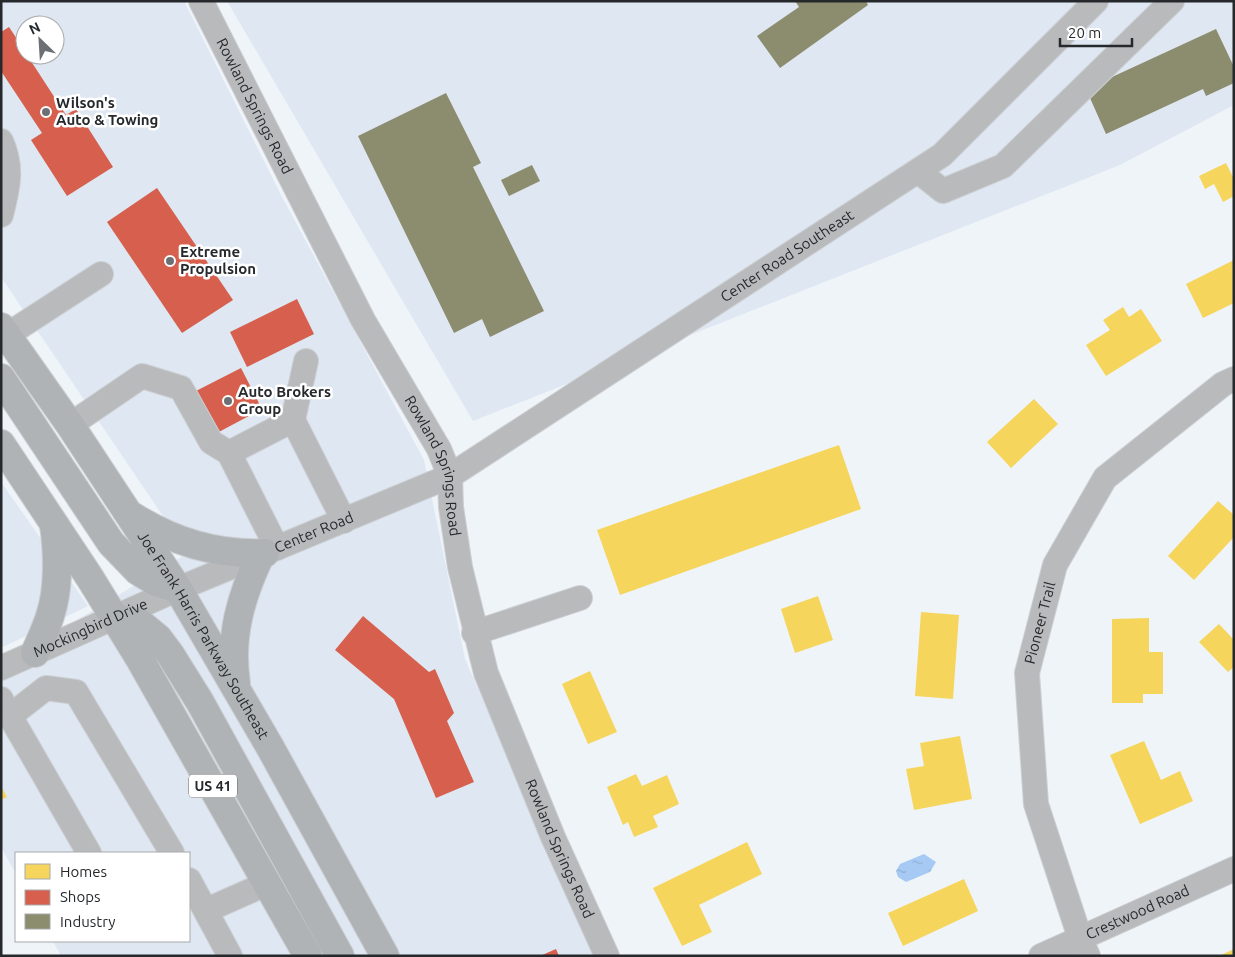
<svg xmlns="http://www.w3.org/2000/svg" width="1235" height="957" viewBox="0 0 1235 957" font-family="Ubuntu,sans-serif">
	<defs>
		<pattern id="water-ripples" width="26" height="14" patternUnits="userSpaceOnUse" patternTransform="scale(1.25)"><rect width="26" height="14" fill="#a6caf4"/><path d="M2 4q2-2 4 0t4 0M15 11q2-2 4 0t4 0" fill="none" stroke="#8faed1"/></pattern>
	</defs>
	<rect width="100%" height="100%" fill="#eff4f9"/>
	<g fill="#dee7f2" fill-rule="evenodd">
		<path d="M1 1H184L281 195 424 460 465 659 594 956H61L53 941H189V853H16V874L1 847V666L188 553 1 277ZM25 25H55V55H25Z"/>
		<polygon points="227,1 1234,1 1234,105 1120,165 473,421"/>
		<polygon points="1,482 88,606 1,648"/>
	</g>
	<polygon fill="url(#water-ripples)" points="924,854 936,862 930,872 906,882 898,877 896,871 900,864"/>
	<g fill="#f6d55c">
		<polygon points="1226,163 1234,179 1234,196 1223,202 1214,184 1205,189 1199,176"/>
		<polygon points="1234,260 1234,303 1203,318 1186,284"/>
		<polygon points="1123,307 1129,317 1141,309 1162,341 1106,376 1086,345 1110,330 1103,320"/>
		<polygon points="1034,399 1058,424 1011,468 987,442"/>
		<polygon points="839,445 861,509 620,595 597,530"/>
		<polygon points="1218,501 1234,515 1234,537 1194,580 1168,556"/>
		<polygon points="818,596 833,640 795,653 781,609"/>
		<polygon points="921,612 959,615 953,699 915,696"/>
		<polygon points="1149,618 1149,652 1163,652 1163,694 1143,694 1143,703 1112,703 1112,619"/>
		<polygon points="1219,624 1234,640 1234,667 1228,672 1199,642"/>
		<polygon points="590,671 617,732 588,744 562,684"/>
		<polygon points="960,736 972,799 914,810 906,769 924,766 920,743"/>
		<polygon points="1144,741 1161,780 1180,771 1193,801 1140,824 1110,755"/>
		<polygon points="636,774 642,786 667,775 679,804 653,816 658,827 634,837 628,822 623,825 607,787"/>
		<polygon points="1,786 7,797 1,800"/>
		<polygon points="747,842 762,874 699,905 712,932 682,946 653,888"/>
		<polygon points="964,879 978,911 903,946 888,913"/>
		<polygon points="1234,949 1234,956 1219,956"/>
	</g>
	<g fill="#d6604d">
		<polygon points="9,27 25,51 25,55 27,55 66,115 76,109 113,167 67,196 31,140 42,133 1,71 1,32"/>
		<polygon points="157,188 233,300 182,333 107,222"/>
		<polygon points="297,299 314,334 247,367 230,332"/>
		<polygon points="241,368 262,409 215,434 194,392"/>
		<polygon points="363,616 429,672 435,669 454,713 447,721 474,782 436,798 394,699 335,650"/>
		<polygon points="556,949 559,956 540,956"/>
	</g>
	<g fill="#8c8c6e">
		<polygon points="795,1 866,1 868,5 780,68 757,36 799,7"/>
		<polygon points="1216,29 1234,67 1234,83 1206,96 1203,89 1106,134 1086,89"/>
		<polygon points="446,93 481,163 473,167 544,311 490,337 482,319 454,333 358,136"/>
		<polygon points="532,165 540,181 509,196 501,180"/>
	</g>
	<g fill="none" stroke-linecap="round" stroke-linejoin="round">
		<g stroke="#cccfd3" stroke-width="26">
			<g id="minor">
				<path id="s1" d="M201 1 363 320 439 449 450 476 451 507 460 567 486 673 553 837 607 956"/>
				<path d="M1 141C13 167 8 188 1 215"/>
				<polyline points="918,171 943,191 1003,166 1172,1"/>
				<polyline points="7,335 101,274"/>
				<polyline points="293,420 306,361"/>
				<polyline points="70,425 142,376 181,388 211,442 229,453"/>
				<polyline points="277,548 229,453 293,420 344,521"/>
				<polyline points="474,633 580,598"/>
				<path id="s2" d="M1 668 178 589 450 476 942 155 1096 1"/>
				<polyline points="1,699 10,716 46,688 76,692 172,853"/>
				<polyline points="10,716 89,853"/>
				<polyline points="189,880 230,956"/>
				<polyline points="207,910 268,883"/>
				<path id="s3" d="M1041 956 1234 869"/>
				<path id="s4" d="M1088 956 1080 938 1036 804 1027 673 1055 565 1105 478 1223 384 1234 379"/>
			</g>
		</g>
		<g stroke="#cccfd3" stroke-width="30">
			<g id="major">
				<path id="s5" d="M1 327 70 425 178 589 270 747 385 956"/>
				<polyline points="1,378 111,543 138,571 156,582 178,589"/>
				<polyline points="1,444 90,578 141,661 308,956"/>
				<path d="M132 516C174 542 216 555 265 553"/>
				<polyline points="114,618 140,623 158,638 170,654 200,702 340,956"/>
				<path d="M35 653C40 641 46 629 50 616 59 589 58 553 54 525"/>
				<path d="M236 683C229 636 241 596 261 554"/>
			</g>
		</g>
		<use href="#minor" stroke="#b9babc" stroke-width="24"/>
		<use href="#major" stroke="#b0b3b6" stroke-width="28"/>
	</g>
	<g fill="#6c7074" stroke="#fff" stroke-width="2">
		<circle cx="46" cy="112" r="5"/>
		<circle cx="170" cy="261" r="5"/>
		<circle cx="228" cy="401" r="5"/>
	</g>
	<g text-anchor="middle" stroke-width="5" stroke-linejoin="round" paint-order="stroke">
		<rect fill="#fff" stroke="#67696b" stroke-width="1" x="189" y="774.5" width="48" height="23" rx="4"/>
		<g font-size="14" font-weight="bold" fill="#26292c">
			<text x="213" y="791">US 41</text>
		</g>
		<g font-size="15" font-weight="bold" fill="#26292c" stroke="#fff" text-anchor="start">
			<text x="56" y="108">Wilson's<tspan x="56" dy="17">Auto &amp; Towing</tspan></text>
			<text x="180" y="257">Extreme<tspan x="180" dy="17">Propulsion</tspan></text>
			<text x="238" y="397">Auto Brokers<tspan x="238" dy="17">Group</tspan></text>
		</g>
		<g font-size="15" fill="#26292c" stroke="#fff">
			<text dy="5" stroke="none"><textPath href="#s1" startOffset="118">Rowland Springs Road</textPath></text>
			<text dy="5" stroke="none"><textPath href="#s2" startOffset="891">Center Road Southeast</textPath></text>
			<text dy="5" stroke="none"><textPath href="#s1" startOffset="522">Rowland Springs Road</textPath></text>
			<text dy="5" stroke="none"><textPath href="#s2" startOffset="341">Center Road</textPath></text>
			<text dy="5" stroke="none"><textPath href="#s4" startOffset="344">Pioneer Trail</textPath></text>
			<text dy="5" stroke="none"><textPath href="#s2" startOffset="98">Mockingbird Drive</textPath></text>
			<text dy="5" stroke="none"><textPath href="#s5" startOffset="369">Joe Frank Harris Parkway Southeast</textPath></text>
			<text dy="5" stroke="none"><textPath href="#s1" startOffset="928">Rowland Springs Road</textPath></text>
			<text dy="5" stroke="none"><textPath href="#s3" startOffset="106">Crestwood Road</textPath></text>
		</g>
	</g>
	<rect width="1235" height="957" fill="none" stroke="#26292c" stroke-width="5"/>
	<rect x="15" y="852" width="175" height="90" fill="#ffffff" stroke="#a8a9ab"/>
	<rect x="25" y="864" width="25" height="15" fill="#f6d55c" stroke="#a8a9ab"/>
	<text x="60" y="877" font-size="15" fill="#26292c">Homes</text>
	<rect x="25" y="890" width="25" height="15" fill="#d6604d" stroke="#a8a9ab"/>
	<text x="60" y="902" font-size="15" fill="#26292c">Shops</text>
	<rect x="25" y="914" width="25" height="15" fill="#8c8c6e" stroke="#a8a9ab"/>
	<text x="60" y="927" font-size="15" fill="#26292c">Industry</text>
	<g transform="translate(40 40) rotate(335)"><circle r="24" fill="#ffffff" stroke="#a8a9ab"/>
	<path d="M0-4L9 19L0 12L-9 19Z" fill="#6c7074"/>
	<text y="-8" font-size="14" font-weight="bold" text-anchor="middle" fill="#26292c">N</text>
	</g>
	<path d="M1060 38v8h72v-8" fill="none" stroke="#26292c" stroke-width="2.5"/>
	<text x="1068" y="38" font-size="15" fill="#26292c" stroke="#ffffff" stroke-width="4" paint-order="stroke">20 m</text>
</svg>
